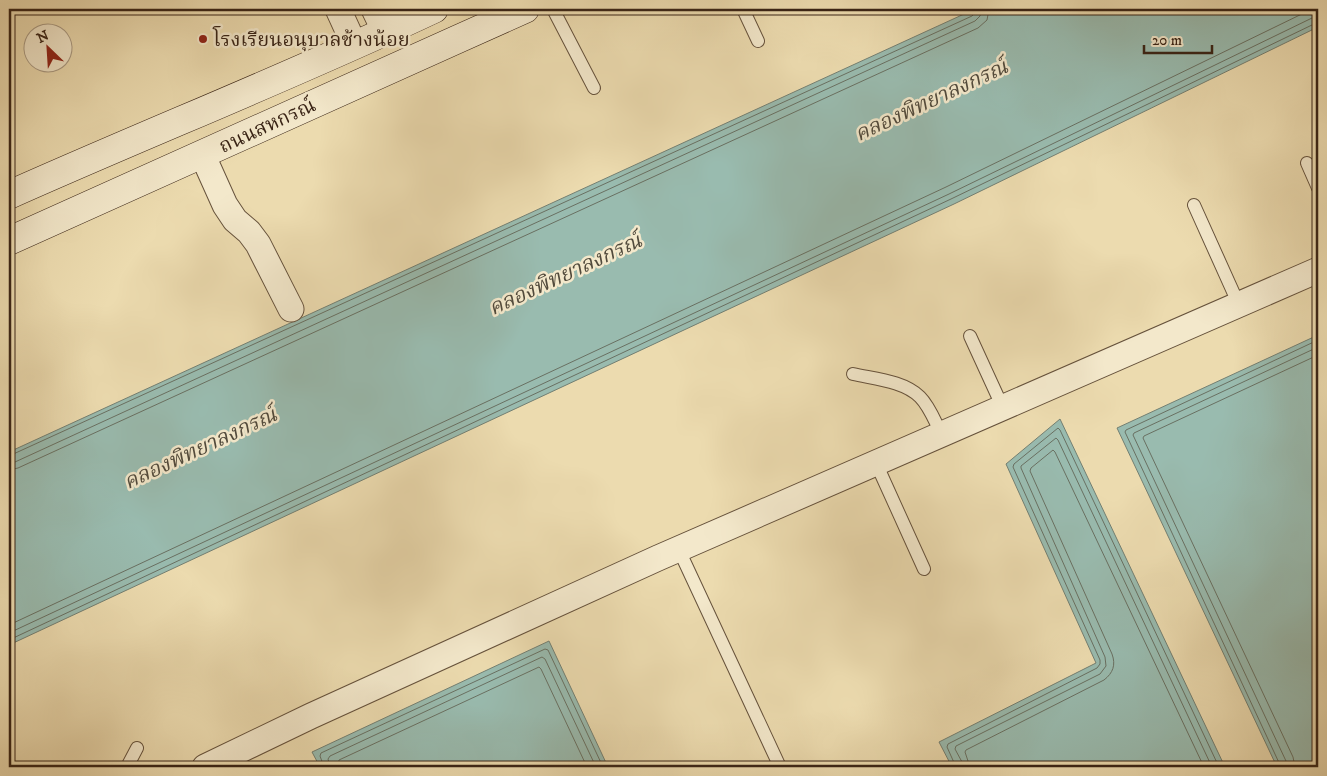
<svg xmlns="http://www.w3.org/2000/svg" width="1327" height="776" viewBox="0 0 1327 776" font-family="'IM FELL DW Pica','Noto Serif Thai',serif">
	<rect width="100%" height="100%" fill="#ecdbaf"/>
	<filter id="stains"><feTurbulence type="fractalNoise" baseFrequency=".004" numOctaves="4"/><feColorMatrix values="0 0 0 0 .2 0 0 0 0 .09 0 0 0 0 .02 0 0 0 .5 -.17"/></filter>
	<radialGradient id="worn" r=".72"><stop offset=".6" stop-color="#630" stop-opacity="0"/><stop offset="1" stop-color="#630" stop-opacity=".3"/></radialGradient>
	<g fill="#99bbaf" stroke="#737f72">
		<polygon points="975,9 1318,9 1318,27 954,204 9,645 9,452"/>
		<polygon points="1318,335 1318,767 1277,767 1117,428"/>
		<polygon points="1060,419 1225,767 952,767 939,742 1096,663 1006,464"/>
		<polygon points="549,641 608,767 320,767 312,752"/>
	</g>
	<g fill="none" stroke-linecap="round" stroke-linejoin="round">
		<g stroke="#697062" stroke-width="1">
			<polyline points="9,456 972,16 975,13 976,9"/>
			<polyline points="9,463 15,462 975,21 980,16 982,9"/>
			<polyline points="9,470 18,468 978,28 987,20 989,9"/>
			<polyline points="9,625 946,187 1308,11 1318,9"/>
			<polyline points="9,633 949,194 1312,18 1318,17"/>
			<polyline points="9,640 951,199 1314,24 1318,23"/>
			<polyline points="324,767 320,756 321,753 545,649 548,650 603,767"/>
			<polyline points="330,767 328,759 330,756 542,657 545,659 596,767"/>
			<polyline points="338,767 339,760 539,667 541,669 587,767"/>
			<polyline points="956,767 947,747 948,744 1097,668 1100,664 1100,660 1013,467 1014,464 1058,428 1060,430 1219,767"/>
			<polyline points="962,767 962,762 955,749 956,746 1100,674 1106,666 1105,657 1021,468 1021,466 1056,438 1058,440 1212,767"/>
			<path d="M970 767 965 752 966 750 1104 680C1113 673 1116 665 1112 654L1030 471 1031 468 1053 450 1055 452 1204 767"/>
			<polyline points="1281,767 1125,432 1126,430 1318,340"/>
			<polyline points="1288,767 1286,761 1133,435 1134,433 1318,347"/>
			<polyline points="1295,767 1293,757 1143,438 1144,436 1318,355"/>
		</g>
		<g stroke="#66523c" stroke-width="14">
			<g id="lane">
				<polyline points="553,9 594,88"/>
				<polyline points="743,9 758,41"/>
				<polyline points="1307,163 1318,188"/>
				<polyline points="1194,205 1239,305"/>
				<polyline points="970,336 1003,408"/>
				<path d="M853 374C875 379 904 381 920 397 930 407 935 422 942 435"/>
				<polyline points="876,463 924,569"/>
				<polyline points="679,550 780,767"/>
				<polyline points="127,767 137,748"/>
			</g>
		</g>
		<g stroke="#66523c" stroke-width="27">
			<g id="street">
				<polyline points="338,9 354,44"/>
				<polyline points="374,9 385,32"/>
				<polyline points="203,156 225,205 235,220 249,232 258,244 291,309"/>
				<polyline points="205,767 311,716 658,558 1318,270"/>
			</g>
		</g>
		<g stroke="#392416" stroke-width="29">
			<g id="secondary">
				<path d="M9 195C150 132 294 75 434 9"/>
				<path d="M9 241C182 165 353 86 525 9"/>
			</g>
		</g>
		<use href="#lane" stroke="#f3e8cb" stroke-width="12"/>
		<use href="#street" stroke="#f3e8cb" stroke-width="25"/>
		<use href="#secondary" stroke="#f3e8cb" stroke-width="28"/>
	</g>
	<circle fill="#8f2418" stroke="#f3e8cb" stroke-width="2" cx="203" cy="39" r="5"/>
	<g text-anchor="middle" stroke-width="5" stroke-linejoin="round" paint-order="stroke">
		<g font-size="20" fill="#392416" stroke="#f3e8cb" text-anchor="start">
			<text x="213" y="46">โรงเรียนอนุบาลช้างน้อย</text>
		</g>
		<g font-size="20" fill="#392416" stroke="#f3e8cb">
			<text transform="translate(267 125) rotate(-25)" y="7">ถนนสหกรณ์</text>
		</g>
		<g font-size="21" font-style="italic" fill="#514a3c" stroke="#f3e8cb">
			<text transform="translate(931 100) rotate(-25)" y="7">คลองพิทยาลงกรณ์</text>
			<text transform="translate(565 274) rotate(-25)" y="7">คลองพิทยาลงกรณ์</text>
			<text transform="translate(200 448) rotate(-25)" y="7">คลองพิทยาลงกรณ์</text>
		</g>
	</g>
	<rect width="1327" height="776" fill="none" stroke="#ecdbaf" stroke-width="30"/>
	<rect x="10" y="10" width="1307" height="756" fill="none" stroke="#392416" stroke-width="2.5"/>
	<rect x="15" y="15" width="1297" height="746" fill="none" stroke="#392416"/>
	<g transform="translate(48 48) rotate(335)"><circle r="24" fill="#f3e8cb" stroke="#a99a83"/>
	<path d="M0-4L9 19L0 12L-9 19Z" fill="#8f2418"/>
	<text y="-8" font-size="14" font-weight="bold" text-anchor="middle" fill="#392416">N</text>
	</g>
	<path d="M1144 45v8h68v-8" fill="none" stroke="#392416" stroke-width="2.5"/>
	<text x="1152" y="45" font-size="15" fill="#392416" stroke="#f3e8cb" stroke-width="4" paint-order="stroke">20 m</text>
	<rect width="100%" height="100%" filter="url(#stains)"/>
	<rect width="100%" height="100%" fill="url(#worn)"/>
</svg>
